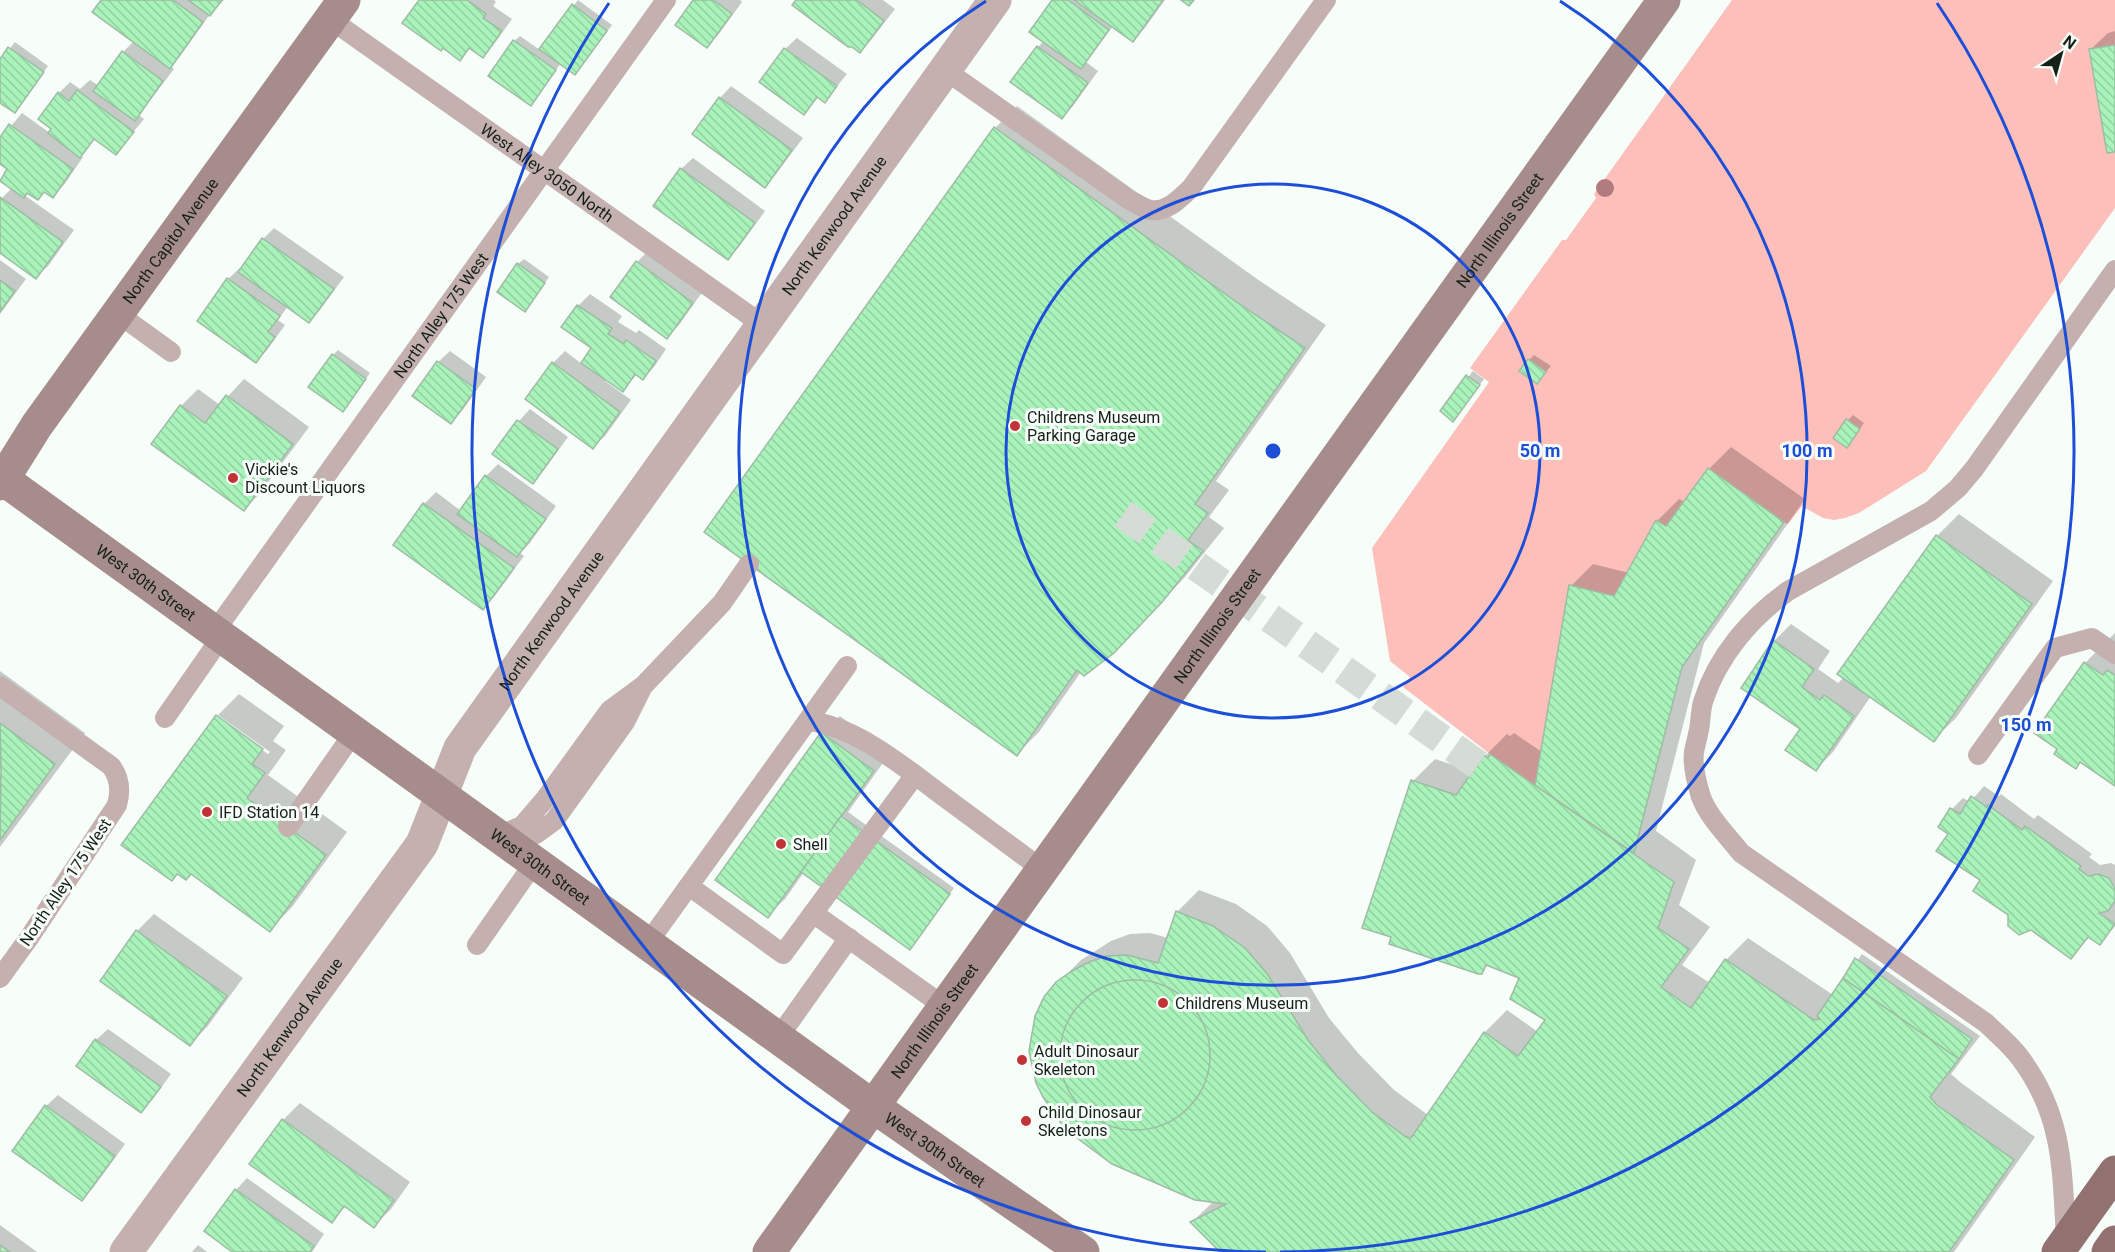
<svg xmlns="http://www.w3.org/2000/svg" width="2115" height="1252" viewBox="0 0 2115 1252" font-family="Roboto,sans-serif">
	<defs>
		<pattern id="building-back-hatch" width="6" height="6" patternUnits="userSpaceOnUse" patternTransform="scale(1.5)"><rect width="6" height="6" fill="#a9f3bb"/><path d="M-1 5l2 2M0 0l6 6M5-1l2 2" fill="none" stroke="#91d0a0"/></pattern>
	</defs>
	<rect width="100%" height="100%" fill="#f7fdf8"/>
	<polygon fill="#fdbfba" points="1732,0 2115,0 2115,208 1926,471 1859,513 1845,518 1834,520 1823,518 1802,506 1788,524 1784,522 1682,667 1645,810 1535,785 1490,754 1403,687 1410,677 1390,661 1372,548 1489,382 1470,368 1562,240 1566,240 1596,198 1594,194"/>
	<g fill="#0003" fill-rule="evenodd">
		<polygon points="103,0 224,0 211,13 181,55 170,66 174,69 139,115 144,119 116,153 96,138 80,155 83,157 64,185 52,196 45,191 28,191 24,195 74,230 48,266 36,277 0,251 0,200 12,188 9,168 0,162 0,139 22,113 50,133 53,128 59,93 70,82 80,89 90,80 99,86 123,52 134,41"/>
		<polygon points="421,0 494,0 496,2 493,6 512,19 494,44 483,56 471,47 459,59"/>
		<polygon points="578,0 612,25 580,68 561,63 531,104 514,41 520,36 540,50"/>
		<polygon points="695,0 740,0 742,2 718,35 707,46"/>
		<polygon points="798,0 883,0 895,9 871,40 860,51"/>
		<polygon points="1054,0 1165,0 1144,29 1133,40 1113,26 1086,62 1098,71 1073,106 1062,117 1038,47 1044,41"/>
		<polygon points="2115,31 2115,151 2090,50 2108,33"/>
		<polygon points="797,38 847,74 825,101 819,96 804,113 785,49"/>
		<polygon points="15,42 48,66 15,112 0,101 0,61"/>
		<polygon points="731,86 803,138 776,174 765,186 694,134 720,98"/>
		<polygon points="1017,106 1257,279 1326,325 1216,481 1229,490 1209,517 1224,528 1185,577 1136,629 1081,672 1039,732 1017,754 995,128"/>
		<polygon points="693,158 765,211 739,247 728,258 681,169"/>
		<polygon points="274,228 344,277 320,310 309,321 288,306 278,320 285,325 267,350 256,361 228,279 240,268 242,269 263,239"/>
		<polygon points="648,251 703,291 679,325 667,337 637,262"/>
		<polygon points="524,259 549,277 525,310 518,264"/>
		<polygon points="0,260 26,279 0,314"/>
		<polygon points="590,294 622,316 618,322 636,333 639,330 666,349 654,367 643,378 637,374 623,390 606,378 605,381 631,400 605,436 593,447 553,363 565,351 582,364 594,348 563,327 578,306"/>
		<polygon points="338,350 370,373 348,404 333,355"/>
		<polygon points="450,351 486,377 462,411 451,422 438,362"/>
		<polygon points="1534,355 1551,366 1537,382 1529,360"/>
		<polygon points="1473,371 1484,379 1458,414 1442,411"/>
		<polygon points="244,379 309,427 261,492 244,510 181,406 198,389 220,405"/>
		<polygon points="530,409 568,437 544,470 533,482 494,454 519,421"/>
		<polygon points="1853,415 1864,423 1852,440 1848,420"/>
		<polygon points="1731,447 1805,499 1704,643 1656,831 1696,860 1679,905 1710,927 1682,965 1710,983 1726,960 1748,938 1833,995 1862,954 1980,1036 1951,1074 1960,1082 2035,1137 1954,1252 1222,1252 1192,1222 1214,1201 1058,983 1081,960 1111,941 1130,934 1150,933 1168,938 1177,912 1199,890 1236,904 1267,926 1290,953 1329,1018 1358,1053 1394,1090 1428,1115 1485,1032 1507,1010 1538,1032 1547,1020 1520,977 1488,965 1481,972 1413,781 1435,759 1474,772 1485,756 1507,734 1510,736 1514,733 1542,752 1571,586 1593,564 1629,573 1657,521 1679,499 1685,502 1709,469"/>
		<polygon points="498,464 556,506 529,544 520,553 524,556 494,597 483,608 395,544 424,504 436,492 461,511 486,476"/>
		<polygon points="1959,514 2053,581 1956,718 1933,740 1871,696 1833,752 1816,769 1774,641 1791,624 1830,651 1818,669 1838,683 1844,677 1937,536"/>
		<polygon points="2115,633 2115,784 2082,761 2076,767 2085,663"/>
		<polygon points="0,671 85,733 0,847 0,774 3,770 0,768"/>
		<path d="M239 694 284 726 273 741 286 750 268 775 347 832 292 907 270 930 192 873 217 716ZM218 715 270 752 268 754 218 719Z"/>
		<polygon points="840,716 890,753 848,812 954,888 910,948 804,872 785,899 767,916 822,733"/>
		<polygon points="1984,786 1999,796 2001,794 2034,819 2038,815 2092,854 2089,857 2100,865 2111,863 2115,865 2115,926 2100,943 2090,936 2071,957 2010,914 1982,880 1950,833 1952,809 1963,798 1970,802"/>
		<polygon points="154,914 243,978 207,1027 190,1044 137,931"/>
		<polygon points="108,1029 171,1074 152,1100 141,1111 96,1040"/>
		<polygon points="58,1095 125,1144 93,1188 81,1200 46,1106"/>
		<polygon points="300,1103 410,1182 391,1209 374,1226 346,1206 331,1221 283,1120"/>
		<polygon points="247,1178 324,1234 312,1252 234,1252 236,1190"/>
		<polygon points="0,1225 37,1252 0,1252"/>
		<polygon points="198,1245 207,1252 192,1252"/>
	</g>
	<g fill="url(#building-back-hatch)" stroke="#9ebca4" stroke-width="1.5">
		<polygon points="101,0 173,0 203,22 170,69 92,12"/>
		<polygon points="188,0 222,0 210,16"/>
		<polygon points="419,0 467,0 486,14 483,18 502,31 483,58 469,48 460,61 443,48 441,51 402,23"/>
		<polygon points="693,0 713,0 732,14 707,48 675,25"/>
		<polygon points="796,0 857,0 884,21 860,53 852,47 848,47 792,5"/>
		<polygon points="1052,0 1068,0 1109,30 1081,69 1029,32"/>
		<polygon points="1074,0 1163,0 1133,42"/>
		<polygon points="1181,0 1194,0 1189,6"/>
		<polygon points="572,4 607,31 575,75 539,49"/>
		<polygon points="513,40 556,70 531,106 488,76"/>
		<polygon points="2115,45 2115,152 2107,153 2089,49"/>
		<polygon points="1037,46 1088,83 1062,119 1010,82"/>
		<polygon points="8,47 44,72 15,113 0,103 0,59"/>
		<polygon points="784,48 837,86 825,103 817,97 804,115 759,82"/>
		<polygon points="122,51 163,81 135,121 93,91"/>
		<polygon points="77,90 134,132 116,155 94,139 80,158 48,133 51,129 38,119 58,92 69,101"/>
		<polygon points="719,97 792,150 765,188 692,134"/>
		<polygon points="9,124 73,169 53,198 44,192 38,200 27,193 24,198 0,181 7,169 0,164 0,137"/>
		<polygon points="994,127 1235,301 1305,348 1195,504 1208,513 1188,540 1203,551 1163,601 1114,653 1084,676 1077,670 1017,756 704,532"/>
		<polygon points="680,168 755,223 728,260 653,206"/>
		<polygon points="0,197 63,242 36,279 0,253"/>
		<polygon points="262,238 334,289 309,323 238,272"/>
		<polygon points="636,261 693,303 667,339 610,297"/>
		<polygon points="517,263 545,283 525,312 497,292"/>
		<polygon points="227,278 280,316 268,332 275,337 256,363 197,321"/>
		<polygon points="0,280 15,291 0,312"/>
		<polygon points="577,305 612,328 608,334 624,344 626,340 656,361 643,380 635,374 623,392 581,363 591,348 561,327"/>
		<polygon points="332,354 366,379 343,412 308,387"/>
		<polygon points="1528,359 1546,372 1537,384 1519,371"/>
		<polygon points="437,361 476,389 451,424 412,396"/>
		<polygon points="552,362 620,412 593,449 525,399"/>
		<polygon points="1466,375 1480,385 1453,422 1440,411"/>
		<polygon points="226,395 293,444 244,511 151,444 180,405 205,423"/>
		<polygon points="1846,419 1860,429 1847,448 1833,438"/>
		<polygon points="517,420 558,449 533,484 492,454"/>
		<polygon points="1708,468 1784,522 1682,667 1634,853 1535,785 1569,585 1614,596 1656,520 1666,526"/>
		<polygon points="485,475 546,519 517,557 457,514"/>
		<polygon points="423,503 514,568 483,610 393,545"/>
		<polygon points="1936,535 2032,604 1934,742 1837,674"/>
		<polygon points="1773,640 1814,669 1802,687 1820,700 1824,695 1854,716 1816,771 1785,750 1800,729 1741,688"/>
		<polygon points="2084,662 2103,675 2107,670 2115,675 2115,786 2080,762 2076,769 2054,754 2057,749 2034,733"/>
		<polygon points="216,715 263,749 252,764 265,773 247,798 326,855 270,932 191,874 186,880 177,874 172,881 121,845"/>
		<polygon points="0,723 55,764 0,840 1,770"/>
		<polygon points="821,732 874,771 768,918 715,880"/>
		<polygon points="1490,754 1674,882 1658,928 1689,949 1661,987 1691,1008 1725,959 1814,1020 1820,1019 1817,1016 1843,978 1959,1059 1930,1097 1937,1105 2014,1160 1949,1252 1220,1252 1190,1222 1226,1204 1195,1200 1112,1164 1065,1129 1043,1097 1036,1083 1029,1051 1035,1016 1044,997 1056,982 1072,971 1087,963 1106,956 1127,955 1158,963 1176,911 1213,926 1245,948 1268,975 1308,1040 1336,1075 1372,1112 1406,1137 1411,1138 1484,1032 1518,1056 1545,1020 1510,999 1519,978 1486,965 1482,974 1478,974 1389,944 1391,937 1362,928 1411,780 1456,795 1484,755 1488,758"/>
		<polygon points="1971,796 1987,807 1988,805 2022,830 2025,826 2081,866 2079,869 2088,876 2099,874 2109,878 2115,889 2115,901 2108,911 2099,913 2115,924 2100,945 2088,937 2071,959 2031,930 2019,935 2008,926 2008,915 1973,891 1980,880 1936,851 1948,834 1938,827 1950,808 1960,814"/>
		<polygon points="841,816 950,894 910,950 801,872"/>
		<polygon points="136,930 227,996 190,1046 100,981"/>
		<polygon points="1855,958 1972,1039 1959,1059 1843,978"/>
		<circle cx="1135" cy="1055" r="75"/>
		<polygon points="95,1039 161,1087 141,1113 76,1066"/>
		<polygon points="45,1105 115,1156 82,1201 12,1151"/>
		<polygon points="282,1119 394,1200 374,1228 344,1206 332,1223 249,1164"/>
		<polygon points="235,1189 314,1246 310,1252 232,1252 204,1231"/>
		<polygon points="0,1245 10,1252 0,1252"/>
	</g>
	<g fill="none" stroke-linecap="round" stroke-linejoin="round">
		<polyline stroke="#d5dcd6" stroke-width="30" stroke-dasharray="30 15" stroke-linecap="butt" points="1123,514 1478,765"/>
		<g stroke="#c3b0af" stroke-width="20">
			<path id="s1" d="M330 19 763 325"/>
			<path d="M945 70 1128 199C1134 202 1143 208 1150 210 1167 213 1180 198 1191 188L1326 0"/>
			<polyline points="117,313 171,352"/>
			<path id="s2" d="M215 631 666 0"/>
			<path d="M0 686 111 766C120 778 121 791 117 805L29 938 0 978"/>
			<polyline points="165,718 222,636"/>
			<path d="M809 721C858 727 908 770 947 799 979 823 1011 846 1043 870"/>
			<polyline points="1978,755 2055,648 2092,638 2115,654"/>
			<polyline points="288,827 355,731"/>
			<polyline points="498,836 522,826 546,798 610,710 644,685 722,603 749,564"/>
			<polyline points="506,837 521,838 536,834 554,821 625,722 641,690"/>
			<polyline points="689,886 783,954 915,775"/>
			<polyline points="813,913 945,1007"/>
			<polyline points="647,944 847,666"/>
			<polyline points="477,945 534,863"/>
			<polyline points="778,1038 849,938"/>
			<path d="M2066 1239C2062 1171 2064 1117 2021 1059 2012 1046 1997 1034 1986 1023L1741 853C1728 836 1709 818 1701 797 1697 784 1692 766 1694 752 1695 746 1697 740 1698 734 1701 724 1700 712 1703 702 1717 657 1750 618 1788 591L1931 511 1958 488 1974 469 2115 270"/>
		</g>
		<path stroke="#c3b0af" stroke-width="33" id="s3" d="M126 1252 422 844 460 748 995 0"/>
		<g stroke="#a68c8a" stroke-width="33">
			<path id="s4" d="M0 477 874 1107 1083 1252"/>
			<path id="s5" d="M0 484 37 425 344 0"/>
			<path id="s6" d="M769 1252 1664 0"/>
		</g>
		<g stroke="#927270" stroke-width="33">
			<polyline points="2058,1252 2115,1172"/>
			<polyline points="2108,1252 2115,1242"/>
		</g>
	</g>
	<circle fill="#b27c7e" cx="1605" cy="188" r="9"/>
	<g fill="none" stroke="#1d4ed8" stroke-width="3">
		<circle cx="1273" cy="451" r="267"/>
		<path d="M1560 1A534 534 0 1 1 986 1"/>
		<path d="M1266 1252A801 801 0 0 1 609 3M1937 3A801 801 0 0 1 1280 1252"/>
	</g>
	<g fill="#c23337" stroke="#f7fdf8" stroke-width="2">
		<circle cx="1015" cy="426" r="6"/>
		<circle cx="233" cy="478" r="6"/>
		<circle cx="207" cy="812" r="6"/>
		<circle cx="781" cy="844" r="6"/>
		<circle cx="1163" cy="1003" r="6"/>
		<circle cx="1022" cy="1060" r="6"/>
		<circle cx="1026" cy="1121" r="6"/>
	</g>
	<g text-anchor="middle" stroke-width="6" stroke-linejoin="round" paint-order="stroke">
		<g font-size="16" fill="#152017" stroke="#f7fdf8">
			<text dy="6" stroke="none"><textPath href="#s1" startOffset="266">West Alley 3050 North</textPath></text>
			<text dy="6" stroke="none"><textPath href="#s3" startOffset="1250">North Kenwood Avenue</textPath></text>
			<text dy="6" stroke="none"><textPath href="#s6" startOffset="1256">North Illinois Street</textPath></text>
			<text dy="6" stroke="none"><textPath href="#s5" startOffset="297">North Capitol Avenue</textPath></text>
			<text dy="6" stroke="none"><textPath href="#s2" startOffset="388">North Alley 175 West</textPath></text>
			<text dy="6" stroke="none"><textPath href="#s4" startOffset="180">West 30th Street</textPath></text>
			<text dy="6" stroke="none"><textPath href="#s3" startOffset="764">North Kenwood Avenue</textPath></text>
			<text dy="6" stroke="none"><textPath href="#s6" startOffset="770">North Illinois Street</textPath></text>
			<text dy="6" stroke="none"><textPath href="#s4" startOffset="666">West 30th Street</textPath></text>
			<text transform="translate(65 882) rotate(-56)" y="6">North Alley 175 West</text>
			<text dy="6" stroke="none"><textPath href="#s6" startOffset="284">North Illinois Street</textPath></text>
			<text dy="6" stroke="none"><textPath href="#s3" startOffset="278">North Kenwood Avenue</textPath></text>
			<text dy="6" stroke="none"><textPath href="#s4" startOffset="1152">West 30th Street</textPath></text>
		</g>
		<g font-size="16" fill="#152017" stroke="#f7fdf8" text-anchor="start">
			<text x="1027" y="423">Childrens Museum<tspan x="1027" dy="18">Parking Garage</tspan></text>
			<text x="245" y="475">Vickie's<tspan x="245" dy="18">Discount Liquors</tspan></text>
			<text x="219" y="818">IFD Station 14</text>
			<text x="793" y="850">Shell</text>
			<text x="1175" y="1009">Childrens Museum</text>
			<text x="1034" y="1057">Adult Dinosaur<tspan x="1034" dy="18">Skeleton</tspan></text>
			<text x="1038" y="1118">Child Dinosaur<tspan x="1038" dy="18">Skeletons</tspan></text>
		</g>
	</g>
	<circle cx="1273" cy="451" r="9" fill="#1d4ed8" stroke="#f7fdf8" stroke-width="3"/>
	<g font-size="18" text-anchor="middle" font-weight="bold" fill="#1d4ed8" stroke="#f7fdf8" stroke-width="6" stroke-linejoin="round" paint-order="stroke">
		<text x="1540" y="457">50 m</text>
		<text x="1807" y="457">100 m</text>
		<text x="2026" y="731">150 m</text>
	</g>
	<g transform="translate(2061 54) rotate(36)" stroke="#f7fdf8" stroke-width="4.5" paint-order="stroke">
	<path d="M0-4.5L10 22L0 15L-10 22Z" fill="#152017"/>
	<text y="-9" font-size="16" font-weight="bold" text-anchor="middle" fill="#152017">N</text>
	</g>
</svg>
